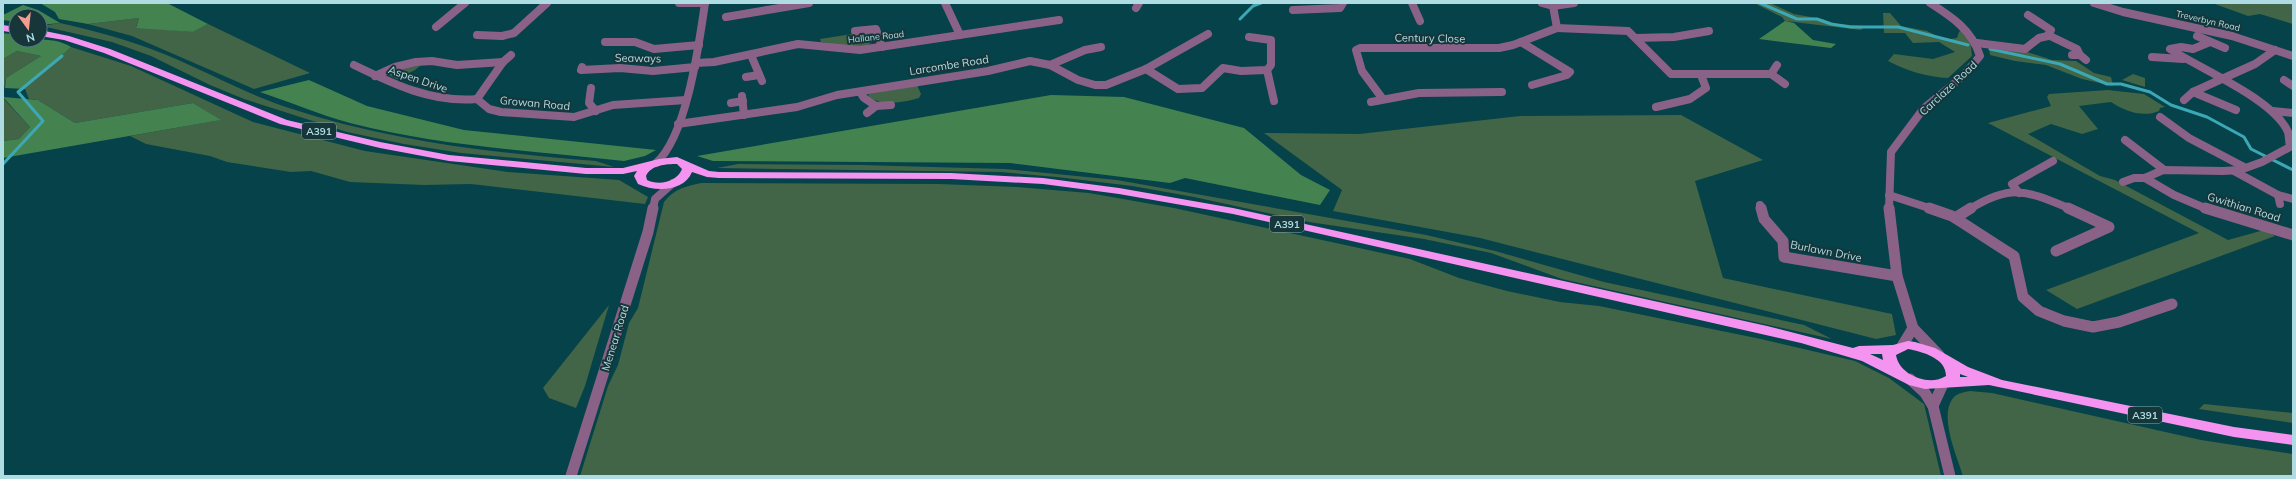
<svg xmlns="http://www.w3.org/2000/svg" width="2296" height="479" viewBox="0 0 2296 479" font-family="Mulish,sans-serif">
	<rect width="100%" height="100%" fill="#05424a"/>
	<g fill="#416546">
		<polygon points="1754,3 1770,3 1794,14 1822,19 1836,24 1865,26 1861,30 1785,21 1782,17"/>
		<polygon points="2212,3 2293,3 2293,24 2260,14 2248,16"/>
		<path d="M1883 13H1890L1901 26 1927 31 1939 37 1950 39 1957 38 1959 32 1962 29 1970 39 1972 56 1948 78C1927 77 1907 71 1888 61L1894 54 1933 59 1955 52 1939 42 1913 43 1905 33H1884Z"/>
		<polygon points="139,18 136,27 193,32 208,24 310,73 254,89 132,36 88,24"/>
		<path d="M60 23C95 31 130 40 164 54 206 71 246 94 289 108 389 141 492 153 596 161L614 167 461 153 404 144 347 132 244 99 210 85 151 56 112 42 42 26Z"/>
		<path d="M865 32 871 34 873 41C864 53 834 43 821 42L820 39Z"/>
		<polygon points="71,47 131,66 253,122 365,151 508,172 619,180 648,197 645,204 471,184 424,185 350,182 311,171 291,172 227,162 210,156 146,144 130,136 220,120 193,103 75,123 38,100 29,99 25,89"/>
		<polygon points="1989,47 2024,51 2052,60 2076,61 2094,73 2111,77 2113,86 2082,79 2046,65 2015,61 1990,55"/>
		<polygon points="17,51 41,56 6,78 3,95 3,59"/>
		<polygon points="421,65 415,70 397,79 389,75 391,72"/>
		<polygon points="2133,74 2145,78 2145,87 2122,80"/>
		<path d="M917 85 921 94 919 98C905 102 881 107 868 96L869 94Z"/>
		<path d="M2108 90 2144 94 2165 107 2160 108 2159 111C2143 118 2124 111 2111 102L2079 106 2098 129 2082 134 2051 124 2028 134 2100 176 2115 180 2228 240 2264 230 2275 236 2077 309 2046 290 2199 233 1988 123 2051 106 2047 97 2049 94Z"/>
		<polygon points="3,98 30,127 19,139 3,141"/>
		<polygon points="1681,115 1763,160 1695,181 1723,278 1892,314 1896,335 1876,339 1480,238 1333,211 1342,190 1264,133 1359,134 1520,116"/>
		<polygon points="738,164 862,165 1005,169 1117,180 1426,235 1495,251 1604,282 1804,325 1832,339 1562,279 1491,253 1424,239 1309,222 1194,197 1132,186 1057,177 1000,172 717,168"/>
		<path d="M701 183 939 184 1017 187 1089 193 1174 208 1410 259 1459 278 1507 291 1560 302 1599 306 1761 339 1855 361 1889 378 1924 404 1941 476H580L608 386 618 365 629 323 638 308 664 202C674 189 686 186 701 183Z"/>
		<polygon points="609,305 585,386 576,408 549,398 543,388"/>
		<path d="M1970 391 1992 393 2201 440 2293 454V476H1963C1957 456 1937 413 1955 396 1959 393 1965 392 1970 391Z"/>
		<polygon points="2204,404 2293,413 2293,423 2199,409"/>
	</g>
	<g fill="#448350">
		<polygon points="40,3 167,3 208,24 193,32 136,28 139,18 88,24 59,19 55,12"/>
		<polygon points="23,5 38,10 60,23 40,25 40,16 16,16 16,22 3,20 3,15"/>
		<polygon points="1785,21 1794,23 1813,40 1836,44 1831,48 1759,39"/>
		<path d="M3 33 16 35V40C34 40 55 37 71 47L25 89 5 88 6 78 41 56 17 51 3 59Z"/>
		<path d="M309 80 367 106 464 130 656 150 645 156 624 161C533 151 439 146 350 123 320 115 290 102 260 92Z"/>
		<polygon points="1051,95 1124,97 1244,128 1301,175 1330,190 1320,205 1185,178 1170,183 1010,163 713,161 697,156"/>
		<polygon points="3,97 38,100 75,123 193,103 221,120 3,158 3,141 19,139 30,127"/>
	</g>
	<g fill="none" stroke-linecap="round" stroke-linejoin="round">
		<g stroke="#3ca8b5" stroke-width="3">
			<polyline points="1760,3 1797,19 1817,19 1831,24 1851,27 1898,27 1968,45"/>
			<polyline points="1240,19 1253,6 1261,3"/>
			<polyline points="1990,49 2060,64 2107,84 2121,84 2150,92 2171,105 2207,117 2244,137 2251,149 2293,170"/>
			<polyline points="3,164 43,121 18,92 62,56"/>
		</g>
		<g stroke="#8a6287" stroke-width="8">
			<polyline points="679,3 705,3"/>
			<polyline points="945,3 960,35"/>
			<polyline points="1412,3 1420,21"/>
			<polyline points="1542,3 1553,6 1574,3"/>
			<polyline points="2094,3 2123,12 2232,36 2293,56"/>
			<polyline points="1136,8 1139,3"/>
			<polyline points="1293,10 1340,8 1343,3"/>
			<polyline points="726,17 809,3"/>
			<polyline points="436,27 465,3"/>
			<polyline points="1557,28 1628,31 1671,74 1771,74 1777,65"/>
			<polyline points="855,31 876,29 882,47"/>
			<polyline points="477,35 502,36 514,33 547,3"/>
			<polyline points="2048,35 2077,49 2080,55"/>
			<polyline points="2197,36 2225,48"/>
			<polyline points="1636,38 1674,37 1709,31"/>
			<polyline points="605,42 635,42 654,49 699,45"/>
			<polyline points="1521,42 1570,72 1567,75 1532,85"/>
			<polyline points="1977,43 2025,49 2039,38 2048,36 2051,30 2028,15"/>
			<polyline points="511,55 503,62 477,99 489,109 501,112 574,117 613,105 686,100"/>
			<polyline points="751,55 762,81"/>
			<polyline points="2072,55 2080,55 2086,60"/>
			<polyline points="2152,57 2183,59"/>
			<polyline points="696,63 714,62 798,44 860,50 1059,20"/>
			<path d="M354 65C393 84 432 103 477 99"/>
			<polyline points="1050,65 1085,50 1101,47"/>
			<polyline points="582,67 581,70 620,68 653,71 695,67"/>
			<polyline points="1146,69 1178,89 1202,88 1223,68 1241,71 1267,70 1271,65 1271,40 1249,37"/>
			<polyline points="1267,70 1274,101"/>
			<polyline points="1771,74 1785,84"/>
			<polyline points="375,76 395,67 416,62 432,61 457,65 503,62"/>
			<polyline points="746,77 759,75"/>
			<polyline points="2284,80 2293,86"/>
			<polyline points="591,88 589,103 596,111"/>
			<polyline points="860,92 864,98 876,106 867,113"/>
			<polyline points="2193,92 2236,110"/>
			<polyline points="742,96 744,115"/>
			<polyline points="1382,98 1362,71 1356,50 1360,48 1499,48 1513,45 1557,28 1553,6"/>
			<polyline points="2184,100 2193,92 2255,64 2275,50"/>
			<polyline points="1371,102 1419,93 1502,92"/>
			<polyline points="731,103 743,101"/>
			<polyline points="876,106 891,105"/>
			<polyline points="1656,107 1690,99 1706,88 1701,75"/>
			<polyline points="2273,111 2293,113"/>
			<polyline points="2160,117 2189,138 2244,167"/>
			<polyline points="678,124 797,107 837,95 988,71 1030,61 1050,65 1078,80 1095,85 1106,85 1146,69 1208,34"/>
			<polyline points="2125,140 2163,169"/>
			<path d="M656 163C687 136 699 44 705 3"/>
			<polyline points="2234,171 2278,195"/>
			<polyline points="2145,178 2174,195 2207,209"/>
			<path d="M2123 182 2134 178H2145L2163 170 2223 171 2240 170 2262 162 2290 147C2289 142 2289 136 2288 132 2274 99 2200 69 2170 49L2181 47 2193 49 2210 42"/>
			<polyline points="2019,193 2012,184 2053,161"/>
			<polyline points="1889,195 1932,209"/>
			<polyline points="2280,204 2278,195 2293,199"/>
			<polyline points="1760,205 1761,209"/>
			<polyline points="653,209 655,199 673,183"/>
			<path d="M1889 209 1891 152 1924 108 1962 77 1980 56C1972 30 1952 17 1930 3"/>
			<path d="M1970 209C2012 183 2027 191 2071 209"/>
		</g>
		<g stroke="#8a6287" stroke-width="11">
			<polyline points="1761,208 1764,219 1783,241 1784,257 1897,276"/>
			<polyline points="1889,208 1897,276 1913,328 1939,355"/>
			<polyline points="1929,208 1952,216 2014,256 2023,297 2039,311 2064,321 2093,327 2119,322 2172,304"/>
			<polyline points="2205,208 2293,235"/>
			<polyline points="1955,218 1971,208"/>
			<polyline points="2056,251 2109,227 2068,208"/>
			<polyline points="1902,346 1913,328"/>
			<polyline points="1910,379 1925,393 1933,406 1950,476"/>
			<polyline points="1933,406 1943,384"/>
			<polyline points="571,476 648,232 653,208"/>
		</g>
		<g fill="#f494f0" fill-rule="evenodd">
			<polygon points="3,25 16,27 16,33 3,31"/>
			<path d="M40 30 69 36 110 49 287 120 380 142 449 155 586 168H623L659 159 677 157 709 171 719 172 951 173 1043 178 1119 188 1233 208 1767 326 1853 348 1859 346 1893 345 1908 341 1915 342 1935 348 1968 367 2002 380 2234 427 2293 435V445L2234 437 1989 385 1925 389 1909 385 1862 361 1801 343 1233 214 1119 194 1043 184 951 179 719 178 707 177 692 172C684 192 655 192 638 184L634 176 637 171 623 174H586L449 161 380 148 280 124 104 53 64 40 40 36ZM677 164 682 169C677 182 659 186 647 180L646 176C651 165 666 164 677 164ZM1908 349C1923 352 1946 358 1946 376 1929 387 1899 375 1896 355ZM1870 354H1882L1883 360ZM1960 374 1968 377H1960Z"/>
		</g>
	</g>
	<g text-anchor="middle" stroke-width="4" stroke-linejoin="round" paint-order="stroke">
		<g font-size="9" fill="#afdce3" stroke="#16363a">
			<text transform="translate(2208 21) rotate(13)" y="3">Treverbyn Road</text>
			<text transform="translate(876 37) rotate(-6)" y="3">Hallane Road</text>
		</g>
		<g fill="#16363a" stroke="#81aab0" stroke-width="1">
			<rect x="302" y="123" width="34" height="16" rx="3"/>
			<rect x="1270" y="216" width="34" height="16" rx="3"/>
			<rect x="2128" y="407" width="34" height="16" rx="3"/>
		</g>
		<g font-size="10" font-weight="bold" fill="#afdce3">
			<text x="319" y="135">A391</text>
			<text x="1287" y="228">A391</text>
			<text x="2145" y="419">A391</text>
		</g>
		<g font-size="11" fill="#afdce3" stroke="#16363a">
			<text transform="translate(1430 38) rotate(1)" y="4">Century Close</text>
			<text transform="translate(638 58) rotate(1)" y="4">Seaways</text>
			<text transform="translate(949 65) rotate(-9)" y="4">Larcombe Road</text>
			<text transform="translate(418 79) rotate(19)" y="4">Aspen Drive</text>
			<text transform="translate(1948 88) rotate(-43)" y="4">Carclaze Road</text>
			<text transform="translate(535 103) rotate(5)" y="4">Growan Road</text>
			<text transform="translate(2244 207) rotate(17)" y="4">Gwithian Road</text>
			<text transform="translate(1826 251) rotate(11)" y="4">Burlawn Drive</text>
			<text transform="translate(615 338) rotate(-73)" y="4">Menear Road</text>
		</g>
	</g>
	<rect width="2296" height="479" fill="none" stroke="#afdce3" stroke-width="8"/>
	<g transform="translate(28 28) rotate(165)"><circle r="19" fill="#16363a" stroke="#53787e"/>
	<path d="M0-3L7 15L0 10L-7 15Z" fill="#f59c90"/>
	<text y="-6" font-size="11" font-weight="bold" text-anchor="middle" fill="#afdce3">N</text>
	</g>
</svg>
